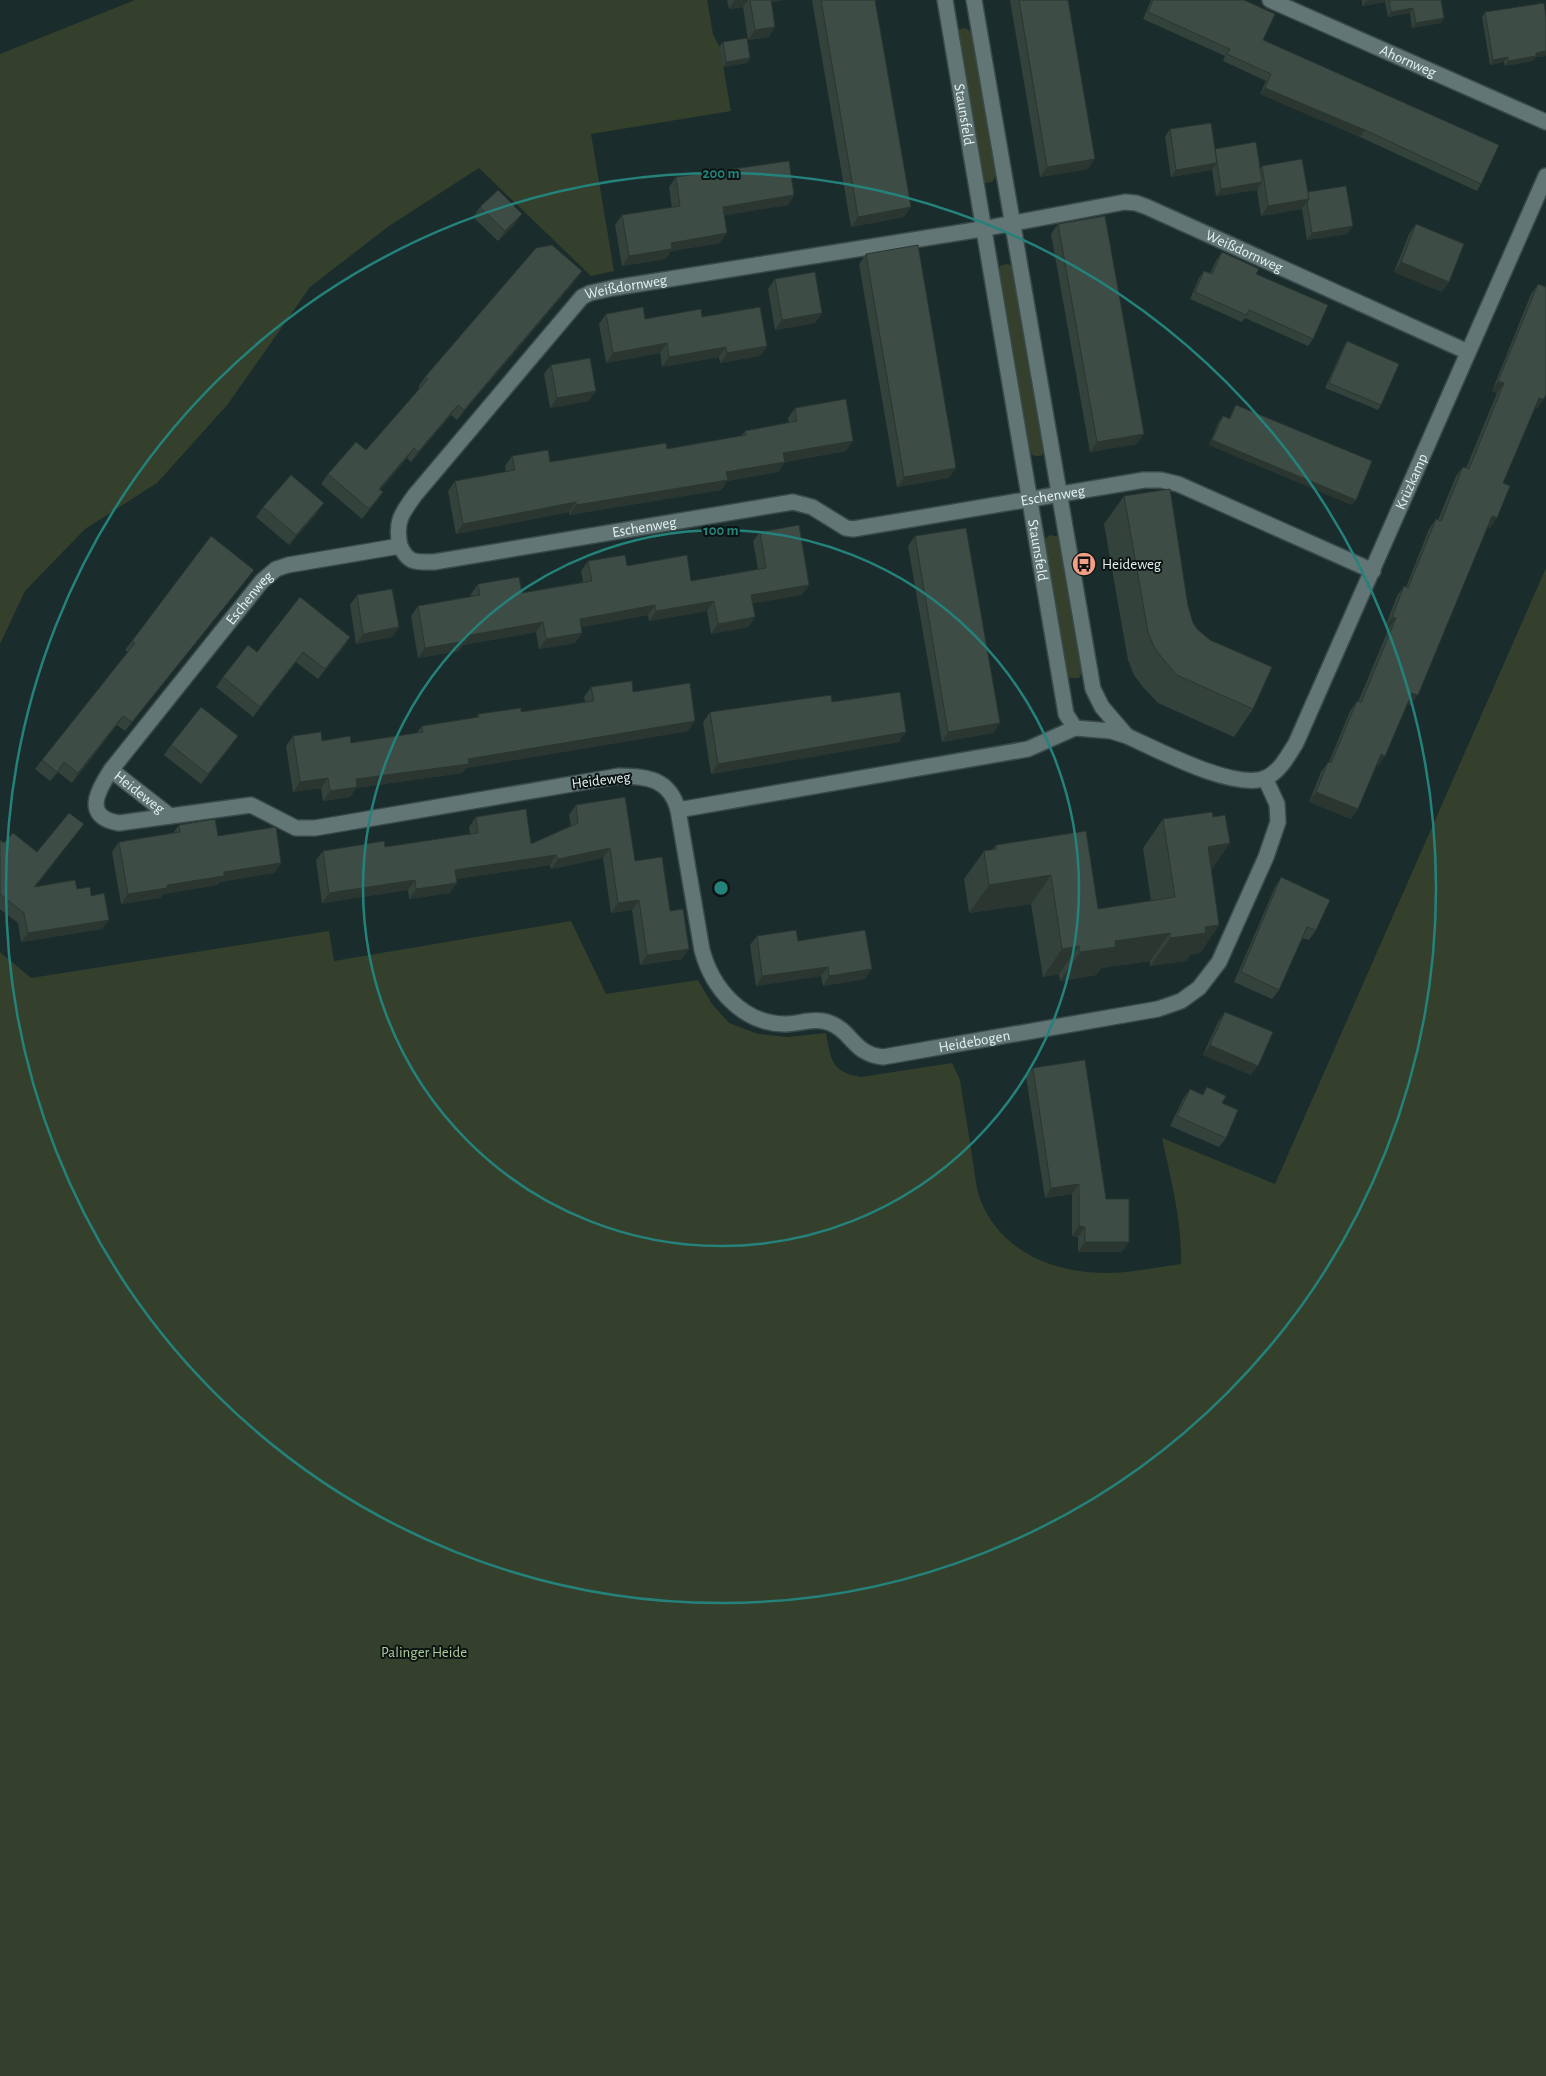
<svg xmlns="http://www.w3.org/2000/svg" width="1546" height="2076" viewBox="0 0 1546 2076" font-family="'Alegreya Sans',sans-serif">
	<rect width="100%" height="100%" fill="#1a2c2c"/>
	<g fill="#34402c">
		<polygon points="135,0 707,0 713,34 720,48 731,111 591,134 614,271 591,276 479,168 389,226 310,287 228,404 157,483 85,529 25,591 0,644 0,54"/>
		<polygon points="965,28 970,31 973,37 996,175 992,182 983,183 957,33 958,30"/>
		<polygon points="1007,264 1013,266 1045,451 1041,456 1036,456 1030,454 1028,450 998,271 1000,266"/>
		<polygon points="1050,535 1059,537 1083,671 1079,678 1070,678 1066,673 1045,546 1045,539"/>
		<path d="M1546 568V2076H0V952L31 978 329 931 334 961 571 921 606 994 698 980 712 1004 729 1023 758 1034 787 1037 826 1033C831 1060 831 1072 861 1077L952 1063 960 1080C964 1107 969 1134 973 1162 975 1174 976 1188 980 1199 1000 1251 1053 1273 1106 1273 1131 1273 1156 1267 1181 1264 1182 1222 1171 1179 1162 1138L1275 1184Z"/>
	</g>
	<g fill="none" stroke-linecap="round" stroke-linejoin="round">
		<g stroke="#3a494a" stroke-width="18">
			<g id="minor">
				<path id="s1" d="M945 0 1066 714 1075 728 1111 731 1127 736C1158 750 1235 791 1266 778 1280 771 1288 756 1296 743L1546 176"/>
				<polyline points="974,0 1093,689 1102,707 1126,735"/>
				<path id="s2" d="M1270 0 1546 122"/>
				<path id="s3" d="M400 546C395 522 401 514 415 495L582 297 590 293 613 288 982 229 1125 202 1136 203 1147 207 1468 352"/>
				<path id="s4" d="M1075 728 1028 749 678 810C670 779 647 776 619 776L315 828H296L251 805 119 823C82 817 98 790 111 770L262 581 276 569 288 565 400 546C409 564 415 562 434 562L793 502 812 507 846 528 853 529 1144 480H1161L1178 484 1373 571"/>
				<path id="s5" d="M111 770 170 816"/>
				<path id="s6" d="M678 810 702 950C712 988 742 1023 784 1024 799 1024 815 1017 830 1023 852 1031 853 1054 883 1057L1158 1009 1181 1001 1199 988 1219 962 1266 857 1278 822 1277 804 1265 778"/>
			</g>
		</g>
		<use href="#minor" stroke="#627676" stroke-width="15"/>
	</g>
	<g fill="#34423c">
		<polygon points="727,0 784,0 771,2 769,37 748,40 743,7 729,9"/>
		<polygon points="812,0 875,0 904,217 851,227"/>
		<polygon points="1010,0 1068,0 1088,169 1040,177"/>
		<polygon points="1151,0 1244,0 1263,40 1481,184 1477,191 1360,137 1260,94 1266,81 1223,61 1225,56 1143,19"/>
		<polygon points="1362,0 1441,0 1441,23 1412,28 1410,13 1388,17 1385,2 1362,6"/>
		<polygon points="1485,12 1546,17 1546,56 1536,57 1533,61 1505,66 1504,62 1490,65 1482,17"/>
		<polygon points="723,42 750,58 747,63 723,67 719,47"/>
		<polygon points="1170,129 1260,169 1262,166 1308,192 1347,234 1307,240 1302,209 1261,216 1257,190 1216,196 1212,170 1171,177 1165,137"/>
		<polygon points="676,177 794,195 788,205 724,215 720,243 671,251 666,259 622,266 615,225 622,215 672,208 669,187"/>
		<polygon points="480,207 515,224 498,241 473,217"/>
		<polygon points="1058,224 1137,444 1090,452 1051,234"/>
		<polygon points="1416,224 1442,292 1394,272 1409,234"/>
		<polygon points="1222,252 1256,274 1313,339 1308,346 1245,318 1242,322 1190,299 1199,278 1204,271 1210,273 1217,259"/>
		<polygon points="866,254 949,478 897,487 859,264"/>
		<polygon points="775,279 822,313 815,323 775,330 768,289"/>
		<polygon points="575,281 457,420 451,415 411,462 407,458 380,490 383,492 376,502 362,519 321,484 328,474 366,450 420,388 418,387 425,377"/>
		<polygon points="1538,284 1537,409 1535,408 1503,483 1490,528 1488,526 1411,705 1407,704 1378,766 1376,765 1351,819 1309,802 1321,772 1328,762 1329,762 1350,711 1357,701 1358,702 1389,628 1385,627 1397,596 1404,586 1406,587 1429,529 1436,519 1438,520 1456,476 1463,467 1466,468 1497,393 1492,391 1531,294"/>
		<polygon points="606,314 645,319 702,317 767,346 760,356 720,363 719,357 662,367 660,353 606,363 599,324"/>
		<polygon points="1347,341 1381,405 1378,410 1325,388 1344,346"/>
		<polygon points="551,365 589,401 550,408 544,374"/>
		<polygon points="1236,405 1352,505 1209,445 1219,421 1223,416 1229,419 1233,410"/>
		<polygon points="795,408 846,451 785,462 778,472 727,481 721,490 569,515 569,512 456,534 448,491 455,481 506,472 505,466 512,456 550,462 667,449 741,436 745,431 789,423 788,418"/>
		<polygon points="1124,496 1188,606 1193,623 1197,629 1210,640 1253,709 1234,737 1158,703 1143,687 1134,675 1128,660 1104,524"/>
		<polygon points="263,507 317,513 289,545 256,517"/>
		<polygon points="760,532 809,585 802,595 752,603 755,617 748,627 711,634 707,611 649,621 648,615 581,627 582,633 575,643 539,649 536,632 463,645 459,651 418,658 411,616 418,606 471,597 471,594 478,584 522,593 583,582 581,571 588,561 627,566 691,581 758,569 753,541"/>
		<polygon points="915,536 1000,723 993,733 942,742 908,546"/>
		<polygon points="247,579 125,731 117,725 72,783 58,772 50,781 35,769 42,760 128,652 125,650 132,641"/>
		<polygon points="357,595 399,627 392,637 356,644 350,605"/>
		<polygon points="350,637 318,679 296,662 253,717 216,687 223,677 257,652"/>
		<polygon points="591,687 633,692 695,721 688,731 466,768 462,773 356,788 350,797 323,801 321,788 293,792 286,746 293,736 322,741 351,743 417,733 422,726 476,718 478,714 521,712 585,702 584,697"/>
		<polygon points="832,702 899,742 711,774 703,722 710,712"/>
		<polygon points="171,745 231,746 201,784 164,755"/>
		<polygon points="576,805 635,861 670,911 682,959 640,965 632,910 611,913 603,858 551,869 550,865 456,879 450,893 409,899 408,890 322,903 316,860 323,851 385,847 470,834 469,827 476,817 531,844 571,826 569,815"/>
		<polygon points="1163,819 1211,870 1219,925 1200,953 1190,955 1186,961 1150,966 1150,961 1101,968 1096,975 1060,981 1059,974 1043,977 1031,904 969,913 964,879 984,851 992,850 996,845 1086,831 1098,909 1151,901 1143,848"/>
		<polygon points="84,824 35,887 77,889 91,896 102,929 21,942 18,923 0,909 0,840 4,843 37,852"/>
		<polygon points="179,825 218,836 281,863 274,873 220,882 217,885 163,894 160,898 121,904 112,852 119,842 173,833"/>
		<polygon points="1281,877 1316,930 1309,940 1302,938 1279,990 1272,999 1234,982 1275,887"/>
		<polygon points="757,936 798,941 865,979 823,986 821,976 756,986 750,945"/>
		<polygon points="1225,1012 1251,1075 1203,1055 1218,1022"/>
		<polygon points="1033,1068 1106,1199 1122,1252 1078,1252 1078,1237 1072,1236 1072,1194 1045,1198 1026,1077"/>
		<polygon points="1207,1087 1222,1103 1226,1138 1219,1147 1170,1126 1183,1099 1190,1089 1202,1095"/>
	</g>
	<g fill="#2b3631">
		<polygon points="735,0 748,0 743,7 729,9"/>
		<polygon points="765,0 784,0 763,4"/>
		<polygon points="1371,0 1386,0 1385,2 1362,6 1366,1"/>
		<polygon points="1413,8 1410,13 1388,17 1391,12"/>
		<polygon points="1444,18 1441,23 1412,28 1416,23"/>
		<polygon points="775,27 769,37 748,40 755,30"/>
		<polygon points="1546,51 1546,56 1536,57 1533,61 1505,66 1508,61 1536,53"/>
		<polygon points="1508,57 1504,62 1490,65 1493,60"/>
		<polygon points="750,58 747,63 723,67 726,62"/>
		<polygon points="1265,88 1365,130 1360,137 1260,94"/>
		<polygon points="1095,159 1088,169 1040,177 1047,167"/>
		<polygon points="1217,163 1212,170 1171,177 1176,170"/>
		<polygon points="1262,182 1257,190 1216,196 1221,189"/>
		<polygon points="794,195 788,205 716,217 723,207"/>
		<polygon points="1309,199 1302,209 1261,216 1268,206"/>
		<polygon points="911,207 904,217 851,227 858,217"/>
		<polygon points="522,214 515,224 498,241 505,231"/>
		<polygon points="1353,226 1347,234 1307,240 1312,233"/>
		<polygon points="727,233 720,243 671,251 666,259 622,266 629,256 671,243"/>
		<polygon points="1401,262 1449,282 1442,292 1394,272"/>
		<polygon points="582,271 575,281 457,420 464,410"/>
		<polygon points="822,313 815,323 775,330 782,320"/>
		<polygon points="667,343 660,353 606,363 613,353"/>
		<polygon points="767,346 760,356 720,363 727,353"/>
		<polygon points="726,347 719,357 662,367 669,357"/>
		<polygon points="1498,381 1504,383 1497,393 1492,391"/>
		<polygon points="596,391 589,401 550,408 557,398"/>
		<polygon points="1539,398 1544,399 1537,409 1532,407"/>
		<polygon points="458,405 451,415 411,462 418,452"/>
		<polygon points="1144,434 1137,444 1090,452 1097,442"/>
		<polygon points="1212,440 1356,500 1352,505 1209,445"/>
		<polygon points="853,441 846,451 776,463 783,453"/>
		<polygon points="414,448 407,458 372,499 379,489"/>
		<polygon points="785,462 778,472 727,481 721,490 569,515 576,505 726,472"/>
		<polygon points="956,468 949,478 897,487 904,477"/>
		<polygon points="383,492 376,502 362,519 369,509"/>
		<polygon points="576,502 569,512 456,534 463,524"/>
		<polygon points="324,503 317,513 289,545 296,535"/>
		<polygon points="1492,516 1497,518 1490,528 1485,525"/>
		<polygon points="254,570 247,579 125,731 132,722"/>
		<polygon points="809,585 802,595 744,605 751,595"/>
		<polygon points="714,601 707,611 649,621 656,611"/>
		<polygon points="655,605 648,615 573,629 580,619"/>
		<polygon points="755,617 748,627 711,634 718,624"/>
		<polygon points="1392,617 1396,618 1389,628 1385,627"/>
		<polygon points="543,622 536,632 463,645 459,651 418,658 425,648 465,636"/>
		<polygon points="399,627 392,637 356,644 363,634"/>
		<polygon points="582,633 575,643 539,649 546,639"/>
		<polygon points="350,637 344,647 318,679 325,669"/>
		<polygon points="303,652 296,662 253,717 260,707"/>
		<polygon points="1412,693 1418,695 1411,705 1405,703"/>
		<polygon points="123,716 117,725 72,783 78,773"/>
		<polygon points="695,721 688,731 466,768 462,773 356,788 350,797 323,801 330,791 356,779 468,759"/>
		<polygon points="1000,723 993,733 942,742 948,732"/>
		<polygon points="906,732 899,742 711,774 718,764"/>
		<polygon points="238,736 231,746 201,784 208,774"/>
		<polygon points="1381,754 1385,756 1378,766 1374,764"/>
		<polygon points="328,778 321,788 293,792 300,782"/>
		<polygon points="1316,792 1358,809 1351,819 1309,802"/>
		<polygon points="84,824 77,833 28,897 34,887"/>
		<polygon points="1230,843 1210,872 1208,847"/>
		<polygon points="610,848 603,858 551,869 558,859"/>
		<polygon points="556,855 550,865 448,880 455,870"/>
		<polygon points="281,863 274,873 220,882 217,885 163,894 160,898 121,904 128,894 224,872"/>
		<polygon points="1051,875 1031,904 969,913 989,885"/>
		<polygon points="415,880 408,890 322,903 329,893"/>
		<polygon points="457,883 450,893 409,899 416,889"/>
		<polygon points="639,900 632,910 611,913 618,903"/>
		<polygon points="109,920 102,929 21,942 28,933"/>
		<polygon points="1219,925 1200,953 1190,955 1186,961 1150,966 1170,938 1205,927"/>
		<polygon points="1170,933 1150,961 1101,968 1096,975 1060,981 1080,952 1115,941"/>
		<polygon points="1079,946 1059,974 1043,977 1062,949"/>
		<polygon points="689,949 682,959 640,965 647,955"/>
		<polygon points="828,967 821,976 756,986 762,976"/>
		<polygon points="872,969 865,979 823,986 829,976"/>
		<polygon points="1210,1045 1258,1066 1251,1075 1203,1055"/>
		<polygon points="1079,1184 1072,1194 1045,1198 1051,1188"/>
		<polygon points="1079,1226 1085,1227 1078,1237 1072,1236"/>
		<polygon points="1085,1242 1129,1242 1122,1252 1078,1252"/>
	</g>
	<g fill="#3d4d46" stroke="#2b3631">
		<polygon points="750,0 771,0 775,27 755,30"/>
		<polygon points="821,0 875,0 911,207 858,217"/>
		<polygon points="1019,0 1068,0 1095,159 1047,167"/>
		<polygon points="1153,0 1244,0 1275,14 1263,40 1499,145 1481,184 1365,130 1265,88 1271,74 1227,54 1230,49 1148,12"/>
		<polygon points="1389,0 1441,0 1444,18 1416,23 1413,8 1391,12"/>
		<polygon points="1544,3 1546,17 1546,51 1536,53 1536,56 1508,61 1508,57 1493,60 1485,12"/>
		<polygon points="747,38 750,58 726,62 723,42"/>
		<polygon points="1211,123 1217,163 1176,170 1170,129"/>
		<polygon points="1256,142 1262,182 1221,189 1215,149"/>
		<polygon points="1302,159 1309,199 1268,206 1262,166"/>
		<polygon points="789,161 794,195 723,207 727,233 671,243 672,249 629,256 622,215 680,206 676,177"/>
		<polygon points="1346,186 1353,226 1312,233 1307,202 1309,199 1308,192"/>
		<polygon points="498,190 522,214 505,231 480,207"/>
		<polygon points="1105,216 1144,434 1097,442 1058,224"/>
		<polygon points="1416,224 1464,244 1449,282 1401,262"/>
		<polygon points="552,245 582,271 464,410 458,405 418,452 414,448 379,489 383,492 369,509 328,474 356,442 366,450 428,379 425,377 536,248"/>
		<polygon points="918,245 956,468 904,477 866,254"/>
		<polygon points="1222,252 1259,269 1256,274 1328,305 1313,339 1249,310 1246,315 1195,292 1204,271 1212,274"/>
		<polygon points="815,272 822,313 782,320 775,279"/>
		<polygon points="1538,284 1546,287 1546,394 1544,399 1539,398 1503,483 1510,486 1497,518 1492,516 1418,695 1412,693 1385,756 1381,754 1358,809 1316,792 1328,762 1331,763 1357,701 1361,703 1396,618 1392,617 1404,586 1408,588 1436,519 1441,521 1463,467 1469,469 1504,383 1498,381"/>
		<polygon points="643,307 645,319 701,309 702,317 760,307 767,346 727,353 726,347 669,357 667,343 613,353 606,314"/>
		<polygon points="1347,341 1399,364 1381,405 1329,383"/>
		<polygon points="590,358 596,391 557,398 551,365"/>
		<polygon points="846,399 853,441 783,453 785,462 726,472 728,480 576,505 576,502 463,524 455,481 515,470 512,456 548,450 550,462 666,443 667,449 746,435 745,431 797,421 795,408"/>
		<polygon points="1236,405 1372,461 1356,500 1212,440 1223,416 1230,419"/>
		<polygon points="291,475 324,503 296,535 263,507"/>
		<polygon points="1170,489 1188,606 1193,623 1197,629 1210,640 1272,667 1253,709 1177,675 1163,659 1154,647 1148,632 1124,496"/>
		<polygon points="799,525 809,585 751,595 755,617 718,624 714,601 656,611 655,605 580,619 582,633 546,639 543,622 465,636 466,641 425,648 418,606 480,595 478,584 519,577 522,593 592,581 588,561 625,555 627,566 687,555 691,581 766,568 760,532"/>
		<polygon points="966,528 1000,723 948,732 915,536"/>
		<polygon points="211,536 254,570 132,722 123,716 78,773 64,762 57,772 42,760 135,643 132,641"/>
		<polygon points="392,589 399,627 363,634 357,595"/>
		<polygon points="300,597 350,637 325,669 303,652 260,707 223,677 248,645 257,652"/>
		<polygon points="632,681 633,692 690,683 695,721 468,759 469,764 356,779 357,787 330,791 328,778 300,782 293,736 321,732 322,741 350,736 351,743 423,732 422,726 479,717 478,714 521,708 521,712 594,701 591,687"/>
		<polygon points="900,692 906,732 718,764 710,712 831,695 832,702"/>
		<polygon points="201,707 238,736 208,774 171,745"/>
		<polygon points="625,797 635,861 662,857 670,911 683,909 689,949 647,955 639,900 618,903 610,848 558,859 556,855 455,870 457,883 416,889 415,880 329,893 323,851 384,841 385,847 478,833 476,817 526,809 531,844 578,823 576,805"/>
		<polygon points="1212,812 1213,817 1225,815 1230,843 1208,847 1219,925 1205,927 1206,933 1170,938 1170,933 1115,941 1116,947 1080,952 1079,946 1062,949 1051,875 989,885 984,851 996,849 996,845 1086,831 1098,909 1175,897 1163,819"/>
		<polygon points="69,813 84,824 34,887 75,880 77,889 90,887 91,896 104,893 109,920 28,933 24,913 0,894 0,840 4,843 13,833 37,852"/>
		<polygon points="215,819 218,836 276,827 281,863 224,872 224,876 167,885 167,888 128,894 119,842 180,832 179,825"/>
		<polygon points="1281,877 1330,900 1316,930 1307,927 1279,990 1241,972"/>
		<polygon points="796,930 798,941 865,930 872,969 829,976 828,967 762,976 757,936"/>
		<polygon points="1225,1012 1273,1032 1258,1066 1210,1045"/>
		<polygon points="1085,1060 1106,1199 1129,1199 1129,1242 1085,1242 1085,1227 1079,1226 1079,1184 1051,1188 1033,1068"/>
		<polygon points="1207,1087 1226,1096 1222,1103 1238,1110 1226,1138 1177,1116 1190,1089 1203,1095"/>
	</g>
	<g fill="none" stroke="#24827b" stroke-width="2.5">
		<circle cx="721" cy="888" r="358"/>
		<circle cx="721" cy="888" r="715"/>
	</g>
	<defs>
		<g id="bus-disc" transform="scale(1.25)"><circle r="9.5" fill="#f39f86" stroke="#0b1313"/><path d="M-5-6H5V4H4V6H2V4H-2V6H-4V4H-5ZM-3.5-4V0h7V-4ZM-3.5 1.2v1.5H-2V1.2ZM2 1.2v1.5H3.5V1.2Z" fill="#111"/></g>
	</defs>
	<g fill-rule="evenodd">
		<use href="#bus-disc" x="1084" y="564"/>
	</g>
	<g text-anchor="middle" stroke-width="4" stroke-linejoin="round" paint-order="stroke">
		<g font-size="15" fill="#e6f1f1" stroke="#0b1313">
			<text dy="5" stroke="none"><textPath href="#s2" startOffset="151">Ahornweg</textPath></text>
			<text dy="5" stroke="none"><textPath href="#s1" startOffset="116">Staunsfeld</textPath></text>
			<text dy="5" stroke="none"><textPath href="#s3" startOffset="996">Weißdornweg</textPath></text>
			<text dy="5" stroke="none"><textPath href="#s3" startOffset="360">Weißdornweg</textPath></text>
			<text dy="5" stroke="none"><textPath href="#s1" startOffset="1274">Krüzkamp</textPath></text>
			<text dy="5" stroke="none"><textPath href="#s4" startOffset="2124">Eschenweg</textPath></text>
			<text dy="5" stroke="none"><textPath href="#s4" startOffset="1704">Eschenweg</textPath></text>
			<text dy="5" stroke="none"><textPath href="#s1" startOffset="558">Staunsfeld</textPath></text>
			<text dy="5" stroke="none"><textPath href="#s4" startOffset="1284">Eschenweg</textPath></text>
			<text transform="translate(601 780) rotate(-7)" y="5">Heideweg</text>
			<text dy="5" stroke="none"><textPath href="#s5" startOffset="36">Heideweg</textPath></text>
			<text dy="5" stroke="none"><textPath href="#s6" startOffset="464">Heidebogen</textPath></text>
		</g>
		<g font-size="15" fill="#e6f1f1" stroke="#0b1313" text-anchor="start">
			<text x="1102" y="569">Heideweg</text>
		</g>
		<g font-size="15" fill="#aecc99" stroke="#0b1313">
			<text x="424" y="1657">Palinger Heide</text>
		</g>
	</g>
	<circle cx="721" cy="888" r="8" fill="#24827b" stroke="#0b1313" stroke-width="2.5"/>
	<g font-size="15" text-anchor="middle" font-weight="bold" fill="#24827b" stroke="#0b1313" stroke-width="4" stroke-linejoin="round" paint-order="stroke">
		<text x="721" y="178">200 m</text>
		<text x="721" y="535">100 m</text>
	</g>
</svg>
